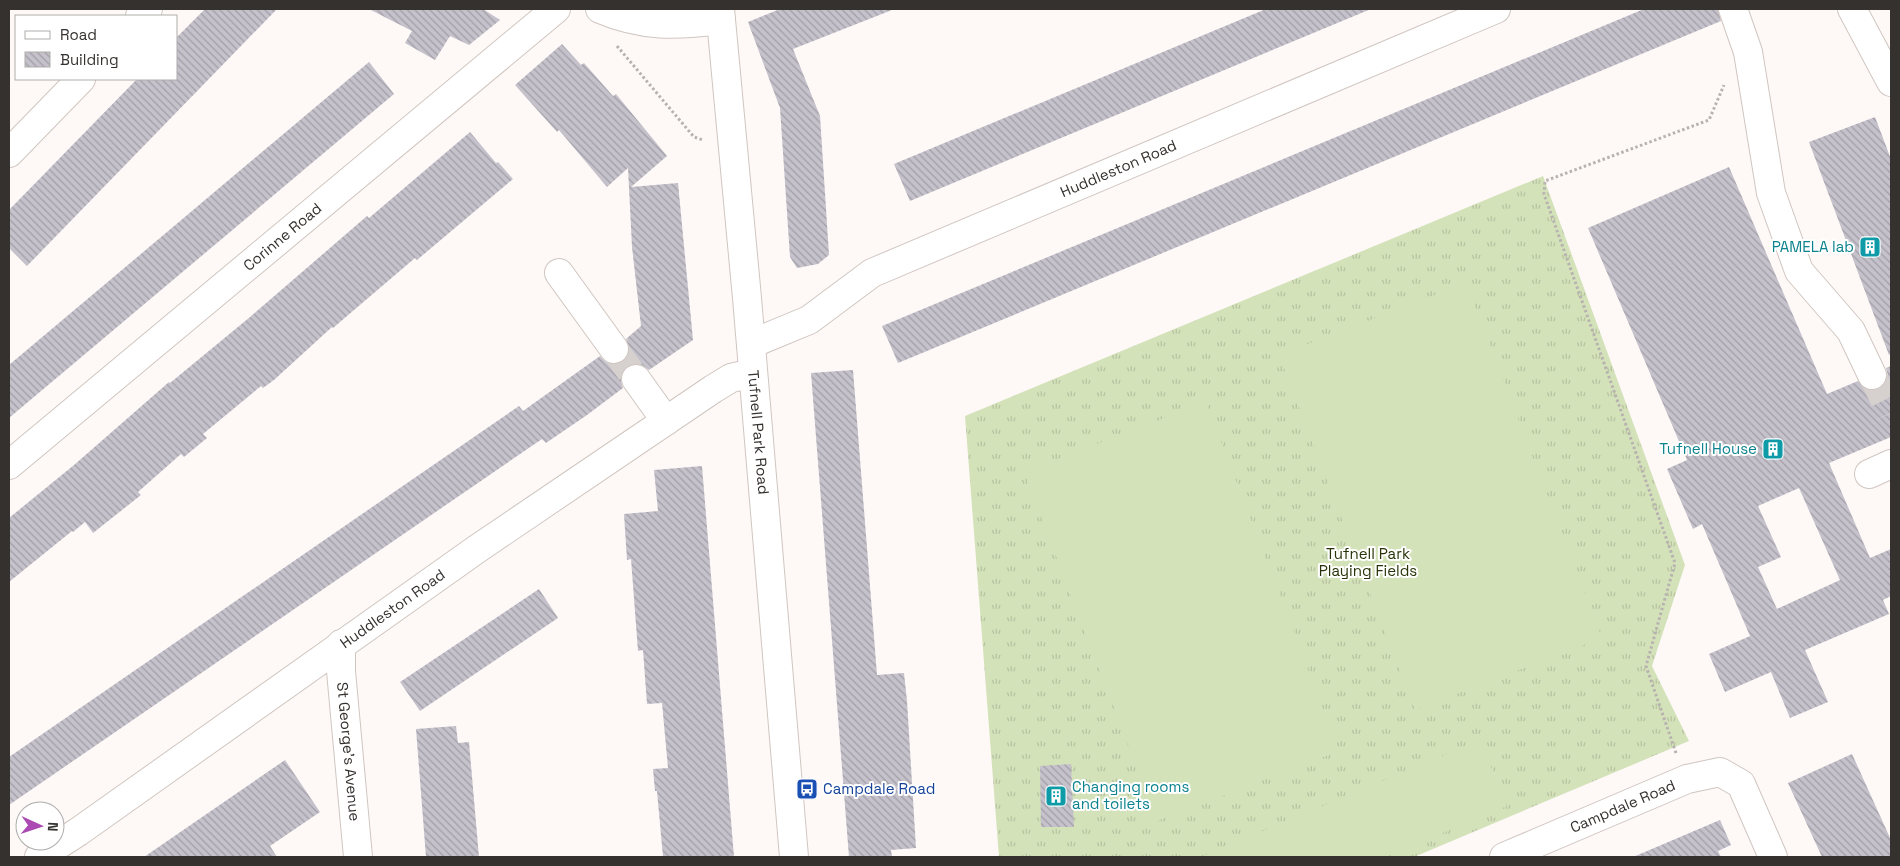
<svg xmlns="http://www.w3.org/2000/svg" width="1900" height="866" viewBox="0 0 1900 866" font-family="'Space Grotesk',sans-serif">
	<defs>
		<pattern id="grass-tufts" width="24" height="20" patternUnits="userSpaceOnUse" patternTransform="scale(1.25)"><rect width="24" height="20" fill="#d4e2ba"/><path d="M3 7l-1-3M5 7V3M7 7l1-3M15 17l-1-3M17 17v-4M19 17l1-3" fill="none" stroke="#b7c2a0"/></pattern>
		<pattern id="building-back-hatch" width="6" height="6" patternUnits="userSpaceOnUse" patternTransform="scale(1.25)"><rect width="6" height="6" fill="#c5c2cc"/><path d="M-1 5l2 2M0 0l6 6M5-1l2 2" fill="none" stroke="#a19ea6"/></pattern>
	</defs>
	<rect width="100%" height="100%" fill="#fef9f7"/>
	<polygon fill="url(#grass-tufts)" points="1543,176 1685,565 1652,666 1689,741 1414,857 999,857 965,416"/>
	<g fill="#d4e2ba">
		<polygon points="1466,283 1602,638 1415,710 1279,355"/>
		<polygon points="1206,402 1339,751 1157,821 1024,472"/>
		<polygon points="1480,740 1507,806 1385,857 1203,857 1203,856"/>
	</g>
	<g fill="url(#building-back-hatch)" fill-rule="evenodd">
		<polygon points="205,9 277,9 27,266 9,248 9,210 137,79 176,79 176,38"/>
		<polygon points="369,9 483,9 500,20 469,45 450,36 435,60 405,43 412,31"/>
		<polygon points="780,9 892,10 793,49 820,116 829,255 818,264 797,268 790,257 780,108 748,22"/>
		<polygon points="1266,9 1371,9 910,201 894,164"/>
		<polygon points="1644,9 1718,9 1721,21 898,363 882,326"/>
		<polygon points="562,44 581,65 584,63 613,96 616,94 667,156 631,187 678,183 693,340 649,370 642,365 635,363 627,366 622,373 621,381 623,388 587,415 546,443 542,439 9,805 9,757 519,406 523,411 600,356 607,363 615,365 623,362 628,356 629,347 626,339 641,326 632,247 628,168 607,187 559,130 557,132 515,85"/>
		<polygon points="369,62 394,94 9,418 9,365"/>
		<polygon points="1875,117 1891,159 1891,354 1889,355 1809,142"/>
		<polygon points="470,132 496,163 498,162 513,179 417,260 415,258 333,328 332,327 274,380 263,388 261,386 203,434 207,438 184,457 181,454 138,492 141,495 93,533 85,522 73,532 72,531 9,582 9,518 74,465 169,382 170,383 250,317 367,216 369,218"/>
		<path d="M1729 167 1827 394 1858 381 1864 388 1870 390 1878 389 1885 383 1888 376 1886 368 1891 366V437L1829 463 1870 558 1891 549V596L1883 600 1889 614 1805 650 1828 702 1790 718 1771 672 1725 692 1709 654 1750 636 1702 524 1693 529 1667 469 1687 460 1588 228ZM1799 488 1840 580 1777 609 1758 567 1781 557 1758 506Z"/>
		<polygon points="853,370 877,675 904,673 907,701 916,848 891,850 892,857 849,857 811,373"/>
		<polygon points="702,466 734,857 663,857 657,791 655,791 653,769 668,768 662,703 647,704 643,650 638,651 631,559 627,560 624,514 658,511 654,470"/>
		<polygon points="539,589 558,618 420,711 400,682"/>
		<polygon points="456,726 458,743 469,742 479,857 426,857 416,729"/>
		<polygon points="1852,754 1891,840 1891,857 1822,857 1788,783"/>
		<polygon points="285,760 320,812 270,846 277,857 144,857"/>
		<polygon points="1071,764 1074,827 1041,827 1040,766"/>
		<polygon points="1720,820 1731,845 1718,851 1721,857 1633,857"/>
	</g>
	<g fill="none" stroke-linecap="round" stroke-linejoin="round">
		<g stroke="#d6d1cf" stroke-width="28" stroke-dasharray="28 14" stroke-linecap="butt">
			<polyline points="614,349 636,379"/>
			<polyline points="1872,375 1891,413"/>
		</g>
		<g stroke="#d0c6c0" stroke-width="30">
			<g id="minor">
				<path d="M600 9C642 27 677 26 721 20"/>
				<path id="s1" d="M720 9 747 298 794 857"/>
				<polyline points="1733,9 1748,52 1771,193 1799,271 1851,331 1872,375"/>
				<polyline points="1852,9 1891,82"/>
				<polyline points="140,16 148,9"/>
				<polyline points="9,153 81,79"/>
				<polyline points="559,273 614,349"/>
				<path id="s2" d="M751 344 809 320 872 273 1496 9"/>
				<polyline points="636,379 666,421"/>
				<path id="s3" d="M9 465 556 9"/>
				<polyline points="1869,474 1891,464"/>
				<path id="s4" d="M341 644V671L358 857"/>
				<path id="s5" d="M39 857 78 832 477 549 713 389 731 378 753 373"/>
				<path id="s6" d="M1504 857 1687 779 1720 772 1741 784 1773 857"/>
			</g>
		</g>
		<g stroke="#b7b2b0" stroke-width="3" stroke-dasharray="2.5 2.5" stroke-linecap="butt">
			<polyline points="617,46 694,137 703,140"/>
			<polyline points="1676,753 1646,666 1675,563 1544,194 1545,181 1709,120 1724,85"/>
		</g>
		<use href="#minor" stroke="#fff" stroke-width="28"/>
	</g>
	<defs>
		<g id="building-square" transform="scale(1.125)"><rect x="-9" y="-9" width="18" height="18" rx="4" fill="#0f9aa8" stroke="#fff"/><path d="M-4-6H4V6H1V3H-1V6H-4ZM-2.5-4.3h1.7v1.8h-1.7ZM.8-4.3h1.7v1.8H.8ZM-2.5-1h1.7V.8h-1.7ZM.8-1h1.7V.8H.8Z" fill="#fff"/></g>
		<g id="bus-square" transform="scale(1.125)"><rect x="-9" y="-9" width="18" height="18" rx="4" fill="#1a4fb4" stroke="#fff"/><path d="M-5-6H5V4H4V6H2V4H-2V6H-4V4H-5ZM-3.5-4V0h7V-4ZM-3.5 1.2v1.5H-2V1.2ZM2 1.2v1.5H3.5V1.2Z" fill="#fff"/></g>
	</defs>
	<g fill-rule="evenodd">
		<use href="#building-square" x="1870" y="247"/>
		<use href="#building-square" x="1773" y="449"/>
		<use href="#bus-square" x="807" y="789"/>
		<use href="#building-square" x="1056" y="796"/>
	</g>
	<g text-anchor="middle" stroke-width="4" stroke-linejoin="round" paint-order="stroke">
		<g font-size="15" fill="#35312f" stroke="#fff">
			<text dy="5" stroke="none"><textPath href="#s2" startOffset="409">Huddleston Road</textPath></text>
			<text dy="5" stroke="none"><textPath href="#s3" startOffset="356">Corinne Road</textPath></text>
			<text dy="5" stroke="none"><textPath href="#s1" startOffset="425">Tufnell Park Road</textPath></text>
			<text dy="5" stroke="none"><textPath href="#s5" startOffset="432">Huddleston Road</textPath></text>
			<text dy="5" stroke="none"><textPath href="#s4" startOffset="108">St George's Avenue</textPath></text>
			<text dy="5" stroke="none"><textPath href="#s6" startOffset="129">Campdale Road</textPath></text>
		</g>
		<g font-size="15" fill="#0d838f" stroke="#fff" text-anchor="end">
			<text x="1854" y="252">PAMELA lab</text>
			<text x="1757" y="454">Tufnell House</text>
			<text x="1072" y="792" text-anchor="start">Changing rooms<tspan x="1072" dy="17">and toilets</tspan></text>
		</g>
		<g font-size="15" fill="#283307" stroke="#fff">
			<text x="1368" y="559">Tufnell Park<tspan x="1368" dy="17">Playing Fields</tspan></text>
		</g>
		<g font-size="15" fill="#164399" stroke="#fff" text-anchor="start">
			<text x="823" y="794">Campdale Road</text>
		</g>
	</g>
	<rect width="1900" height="866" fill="none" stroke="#35312f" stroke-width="20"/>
	<rect x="15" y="15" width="162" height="65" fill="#ffffff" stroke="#aeadac"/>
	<rect x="25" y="31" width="25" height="8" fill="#ffffff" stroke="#aeadac"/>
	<text x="60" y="40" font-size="15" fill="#35312f">Road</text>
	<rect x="25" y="52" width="25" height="15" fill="url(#building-back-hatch)" stroke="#aeadac"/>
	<text x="60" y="65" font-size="15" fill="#35312f">Building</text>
	<g transform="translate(40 826) rotate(93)"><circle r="24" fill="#ffffff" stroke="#aeadac"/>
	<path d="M0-4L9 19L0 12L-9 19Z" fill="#ab4ab2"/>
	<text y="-8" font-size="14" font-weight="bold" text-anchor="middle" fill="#35312f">N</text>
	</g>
</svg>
